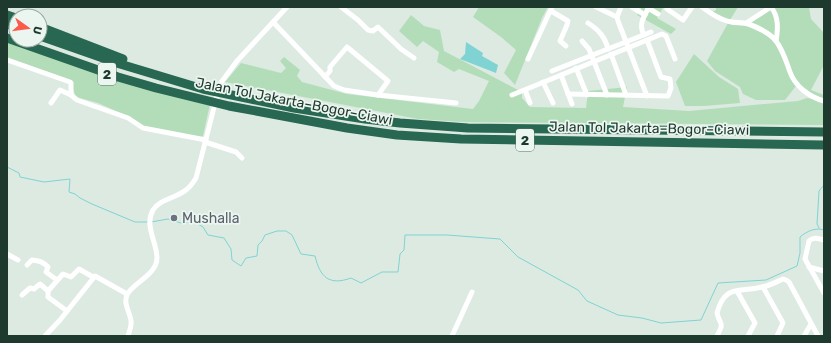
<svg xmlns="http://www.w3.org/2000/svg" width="831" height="343" viewBox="0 0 831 343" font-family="Rubik,sans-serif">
	<rect width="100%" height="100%" fill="#dceae2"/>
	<g fill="#b3ddb8">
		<polygon points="479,7 548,7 542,18 515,85 504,73 516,50 501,37 473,17"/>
		<polygon points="642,7 663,8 657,18 676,29 671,34 637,15"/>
		<polygon points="716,7 738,7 730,20 712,12 716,10"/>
		<polygon points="771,7 809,7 811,19 824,33 824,65 811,90 824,95 824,101 797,84 776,41 746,23"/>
		<polygon points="411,15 424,26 440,30 444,51 522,92 522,98 530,107 586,108 588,91 627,87 623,107 689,111 798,101 807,98 824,101 824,125 462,122 418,119 225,82 241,63 281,73 286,68 280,61 284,57 300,70 297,76 302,82 347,94 473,109 479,101 489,81 459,69 454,72 437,62 439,52 423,41 417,47 399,31"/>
		<polygon points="728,23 732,25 746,26 769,36 775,43 786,66 790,78 796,86 785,100 756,100 743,94 740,87 715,71 707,61"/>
		<polygon points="7,38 210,104 203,136 201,138 143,127 130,117 116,111 98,103 76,97 73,89 73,81 7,57"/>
		<polygon points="694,54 719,77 738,89 740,103 704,106 685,106 676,82"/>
	</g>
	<polygon fill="#80d3d3" points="466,42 483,53 482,56 498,65 496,73 460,59 465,54"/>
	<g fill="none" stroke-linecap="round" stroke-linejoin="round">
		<g stroke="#80d3d3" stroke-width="1">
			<polyline points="7,167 19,173 20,177 44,182 70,179 69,192 75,194 80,198 92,204 135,222 148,222"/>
			<path d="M151 222 168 219 181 223 193 221 203 227 208 235 224 238 231 249 232 260 241 266 246 258 257 256 258 245 262 241 265 235 277 231H286L292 235 301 254 315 256C320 277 329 286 351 278L361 283 382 272H398L400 254 404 250 405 235H447L500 239 518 257 578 290 587 301 618 315 642 318 661 323 701 320 718 283 766 280 797 266 800 253V237C807 231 816 227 824 230"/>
			<polyline points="819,228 817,224 819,191 824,185"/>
		</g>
		<g stroke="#fff" stroke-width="5">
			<polyline points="341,7 358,20 368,30 373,31 378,27 401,49 414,58"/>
			<polyline points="596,7 617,17"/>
			<polyline points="621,7 617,17 618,21 647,96"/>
			<polyline points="632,7 645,15"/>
			<path d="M702 7C710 13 722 21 732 22 736 23 740 22 744 23 753 24 771 34 776 41 783 50 786 61 790 72 795 86 809 97 824 101"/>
			<path d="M771 7C779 17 778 29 776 41"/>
			<polyline points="648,8 658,14"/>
			<polyline points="667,9 683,20 692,7"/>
			<polyline points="551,11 568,21 567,25 560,41 566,46"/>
			<polyline points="273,22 334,86 344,90 378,95 456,103"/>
			<path d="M588 23C599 30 605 37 608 49"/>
			<polyline points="746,23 771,7"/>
			<path d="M644 35C638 24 644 17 649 7"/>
			<polyline points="582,41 589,49 607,95"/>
			<polyline points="611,54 626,95"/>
			<polyline points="528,59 552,7"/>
			<polyline points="7,60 70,82 71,83 71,95 77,100 128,118 143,128 206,140"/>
			<polyline points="576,68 587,95"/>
			<polyline points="552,71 651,32"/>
			<polyline points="561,75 572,104"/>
			<polyline points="325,77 330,71 330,67 347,47 388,81 378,95"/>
			<polyline points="543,82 553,103"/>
			<polyline points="525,90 530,103"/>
			<polyline points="568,94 668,96 671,88 670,79 661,77 647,40"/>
			<polyline points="512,95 662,34 666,36 675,59"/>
			<polyline points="51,103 60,90 71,95"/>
			<polyline points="205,142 236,152 242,158"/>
			<path d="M824 240C819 239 814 236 809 241L805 259 824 293"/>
			<polyline points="7,254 18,260"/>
			<path d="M27 265 32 260C39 261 42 261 48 267L46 272 57 280"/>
			<polyline points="809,267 824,271"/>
			<polyline points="763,287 783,323 777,336"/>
			<polyline points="48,291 63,274 71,277 79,269 93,277"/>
			<polyline points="737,291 755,323 748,336"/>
			<polyline points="22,295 30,288 34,289 40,284 48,291 48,297 67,311"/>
			<polyline points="45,336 60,320 95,276 127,294"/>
			<path d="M128 336C129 331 132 327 131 321 130 312 123 304 127 295 131 284 157 275 157 258 157 242 144 226 153 210 160 199 176 198 186 190 190 187 193 183 196 178L220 84 237 61 287 7"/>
			<polyline points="452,336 472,292"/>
			<path d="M717 336C725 321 720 326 717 313 725 284 738 293 762 287 769 286 776 282 783 279L786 280 789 282 818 336"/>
			<polyline points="804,336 811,324"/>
		</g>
		<g stroke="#286751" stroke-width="9">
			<polyline points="7,15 16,18"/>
			<polyline points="7,24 16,27"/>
			<polyline points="40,27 123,59"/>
			<polyline points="40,36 120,64 203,89 294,108 365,119 400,123 468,128 824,132"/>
			<polyline points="7,38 118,77 156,88 229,106 347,128 397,135 461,139 824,145"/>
		</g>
	</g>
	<circle fill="#6b7280" stroke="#ecf6f0" stroke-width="1.5" cx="174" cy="218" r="4"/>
	<g text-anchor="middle" stroke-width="3.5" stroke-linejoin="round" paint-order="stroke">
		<g fill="#ecf6f0" stroke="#5c7268" stroke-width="1">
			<rect x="98" y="63" width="18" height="22" rx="3"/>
			<rect x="516" y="129" width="18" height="22" rx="3"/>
		</g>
		<g font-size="13" font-weight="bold" fill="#1e392e">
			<text x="107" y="79">2</text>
			<text x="525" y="145">2</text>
		</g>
		<g font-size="14" fill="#1e392e" stroke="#ecf6f0">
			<text transform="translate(294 101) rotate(11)" y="5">Jalan Tol Jakarta–Bogor–Ciawi</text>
			<text transform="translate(649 128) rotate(1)" y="5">Jalan Tol Jakarta–Bogor–Ciawi</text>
		</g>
		<g font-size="14" fill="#5b616d" stroke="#ecf6f0" text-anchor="start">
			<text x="182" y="223">Mushalla</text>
		</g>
	</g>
	<rect width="831" height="343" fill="none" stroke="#1e392e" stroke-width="16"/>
	<g transform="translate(28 28) rotate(104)"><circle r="19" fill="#ecf6f0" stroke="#9aaaa2"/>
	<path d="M0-3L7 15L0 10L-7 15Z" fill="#fa5b4a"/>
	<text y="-6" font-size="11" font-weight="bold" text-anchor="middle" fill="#1e392e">U</text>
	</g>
</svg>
